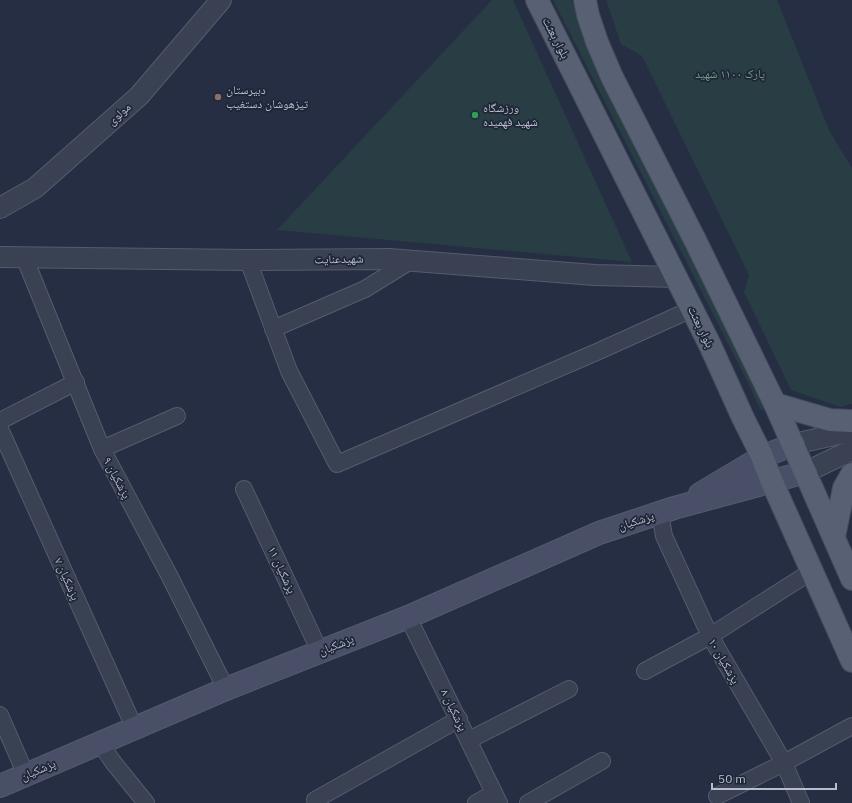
<svg xmlns="http://www.w3.org/2000/svg" width="852" height="803" viewBox="0 0 852 803" font-family="'IBM Plex Sans','Noto Naskh Arabic',sans-serif">
	<rect width="100%" height="100%" fill="#262e43"/>
	<g fill="#283d44">
		<polygon points="492,0 513,0 632,262 277,230"/>
		<polygon points="553,0 572,0 586,43 766,408 764,410 760,409 747,381"/>
		<polygon points="606,0 777,0 830,132 852,168 852,404 840,407 791,390 744,292 749,275 642,56 621,44"/>
	</g>
	<g fill="none" stroke-linecap="round" stroke-linejoin="round">
		<g stroke="#555c6d" stroke-width="18">
			<g id="minor">
				<polyline points="25,259 102,449 169,575 226,689"/>
				<polyline points="248,260 289,371 337,464 599,351 692,309"/>
				<polyline points="273,329 365,289 412,260"/>
				<polyline points="0,421 76,382"/>
				<polyline points="0,429 135,729"/>
				<polyline points="102,449 177,416"/>
				<polyline points="244,489 320,652"/>
				<polyline points="660,513 664,536 710,636 784,763 801,803"/>
				<polyline points="408,617 499,803"/>
				<polyline points="645,671 710,636 812,571"/>
				<polyline points="0,715 26,775"/>
				<polyline points="469,740 569,689"/>
				<polyline points="100,743 113,762 146,803"/>
				<polyline points="717,796 784,763 852,726"/>
				<polyline points="315,800 459,719"/>
				<polyline points="476,803 494,793"/>
				<polyline points="528,803 602,761"/>
			</g>
		</g>
		<g stroke="#555c6d" stroke-width="22">
			<g id="tertiary">
				<polyline points="0,208 35,188 139,96 221,0"/>
				<polyline points="0,257 248,260 389,259 595,275 677,277"/>
				<polyline points="794,444 852,431"/>
				<polyline points="806,472 852,450"/>
			</g>
		</g>
		<g stroke="#555c6d" stroke-width="24">
			<g id="secondary">
				<polyline points="700,494 762,457 794,444"/>
				<polyline points="0,786 226,689 408,617 599,533 674,508 806,472"/>
			</g>
		</g>
		<g stroke="#444a5c" stroke-width="24">
			<g id="primary">
				<polyline points="537,0 710,345 743,418 761,454 772,482 852,661"/>
				<polyline points="585,0 588,15 597,42 612,77 695,240 775,404 852,579"/>
				<polyline points="775,404 830,420 852,421"/>
				<polyline points="834,537 844,488 852,474"/>
			</g>
		</g>
		<use href="#minor" stroke="#3a4153" stroke-width="16"/>
		<use href="#tertiary" stroke="#3a4153" stroke-width="20"/>
		<use href="#secondary" stroke="#484f66" stroke-width="22"/>
		<use href="#primary" stroke="#586073" stroke-width="22"/>
	</g>
	<circle fill="#8d6e63" stroke="#1f2638" stroke-width="1.5" cx="218" cy="97" r="4"/>
	<circle fill="#2e9e5b" stroke="#1f2638" stroke-width="1.5" cx="475" cy="115" r="4"/>
	<g text-anchor="middle" stroke-width="3.5" stroke-linejoin="round" paint-order="stroke">
		<g font-size="12" fill="#b7bdcd" stroke="#1f2638">
			<text transform="translate(556 38) rotate(63)" y="4">بلوار بعثت</text>
			<text transform="translate(119 114) rotate(-42)" y="4">مولوی</text>
			<text transform="translate(339 259) rotate(-1)" y="4">شهیدعنایت</text>
			<text transform="translate(701 327) rotate(64)" y="4">بلوار بعثت</text>
			<text transform="translate(117 478) rotate(62)" y="4">پزشکیان ۹</text>
			<text transform="translate(636 521) rotate(-18)" y="4">پزشکیان</text>
			<text transform="translate(282 570) rotate(65)" y="4">پزشکیان ۱۱</text>
			<text transform="translate(67 579) rotate(66)" y="4">پزشکیان ۷</text>
			<text transform="translate(336 645) rotate(-22)" y="4">پزشکیان</text>
			<text transform="translate(724 661) rotate(60)" y="4">پزشکیان ۱۰</text>
			<text transform="translate(454 710) rotate(64)" y="4">پزشکیان ۸</text>
			<text transform="translate(38 770) rotate(-23)" y="4">پزشکیان</text>
		</g>
		<g font-size="12" fill="#6e9e7f" stroke="#1f2638">
			<text x="730" y="78">پارک ۱۱۰۰ شهید</text>
		</g>
		<g font-size="12" fill="#b7bdcd" stroke="#1f2638" text-anchor="start">
			<text x="226" y="94">دبیرستان<tspan x="226" dy="14">تیزهوشان دستغيب</tspan></text>
			<text x="483" y="112">ورزشگاه<tspan x="483" dy="14">شهید فهمیده</tspan></text>
		</g>
	</g>
	<path d="M712 783v6h124v-6" fill="none" stroke="#b7bdcd" stroke-width="2"/>
	<text x="718" y="783" font-size="12" fill="#b7bdcd" stroke="#1f2638" stroke-width="3" paint-order="stroke">50 m</text>
</svg>
